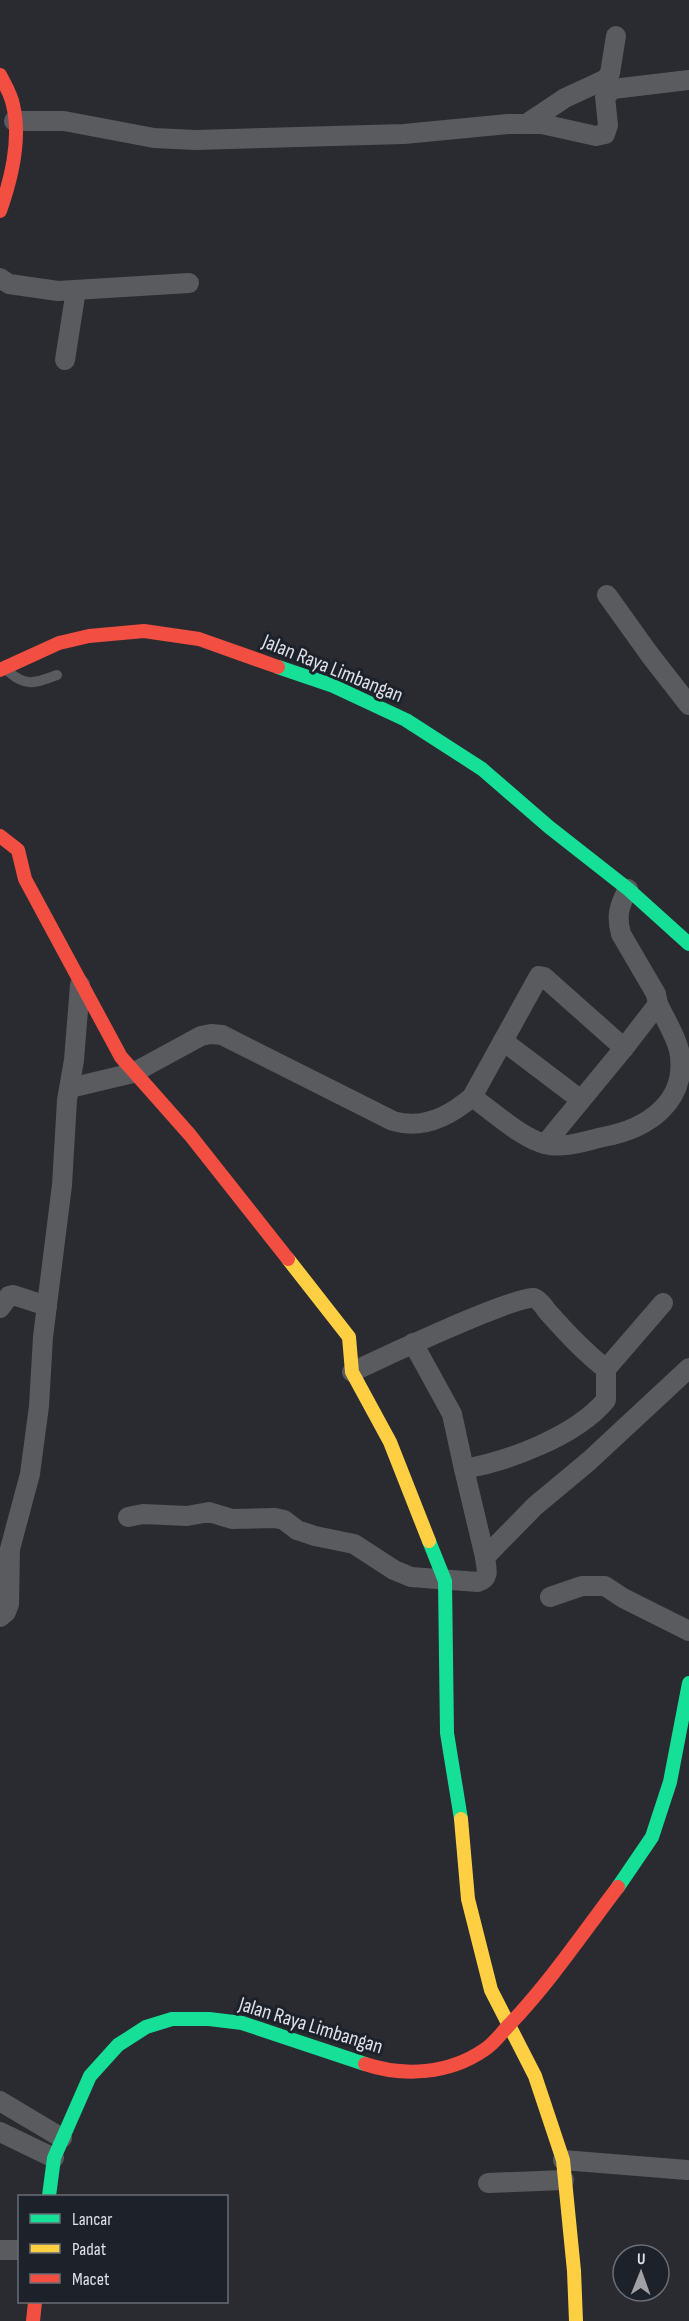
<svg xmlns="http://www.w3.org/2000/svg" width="689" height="2321" viewBox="0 0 689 2321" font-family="'Sofia Sans Condensed',sans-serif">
	<rect width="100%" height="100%" fill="#292b30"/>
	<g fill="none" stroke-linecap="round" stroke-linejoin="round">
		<path stroke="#595b5f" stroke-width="10" d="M9 672C27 688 37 682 57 675"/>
		<g stroke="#595b5f" stroke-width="20">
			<polyline points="14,121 64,121 154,138 196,140 404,134 508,124 542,124 596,136 605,134 608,125 605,97 613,89 689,80"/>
			<polyline points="526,124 565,98 606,79 610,73 616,36"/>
			<polyline points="0,278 9,284 58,291 189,283"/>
			<polyline points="65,360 76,290"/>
			<polyline points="607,595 650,655 689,705"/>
			<polyline points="503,1041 581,1100"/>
			<path d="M70 1088 133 1073 201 1036 211 1034 222 1035 393 1121C423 1130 450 1116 472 1097L539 976 544 977 624 1048"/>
			<path d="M472 1097C493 1111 521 1138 545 1144 563 1149 585 1141 603 1137 647 1129 689 1102 679 1050 675 1034 665 1019 658 1004"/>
			<path d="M545 1144 624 1048 658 1004 656 994 621 934C616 916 619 906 628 889"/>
			<path d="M663 1303 606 1369V1400C576 1436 509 1461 464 1469L485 1557 535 1506 589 1461 689 1368"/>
			<polyline points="0,1308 9,1296 13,1295 47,1306"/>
			<polyline points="413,1343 452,1414 464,1469"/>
			<path d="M352 1372C375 1361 518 1294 534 1298 540 1300 544 1307 547 1311 566 1332 583 1351 606 1369"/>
			<path d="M128 1517 143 1514 187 1516 209 1512 232 1519 275 1518 284 1520 297 1530 315 1536 354 1544 394 1570 411 1577 478 1582C491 1578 486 1568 485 1557"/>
			<polyline points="550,1597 582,1586 605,1586 623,1598 689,1631"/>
			<polyline points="0,1617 6,1612 9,1604 10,1549 30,1474 39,1406 43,1337 62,1185 67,1100 74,1060 80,985"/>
			<polyline points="0,2101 62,2138"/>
			<polyline points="0,2132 54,2158"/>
			<polyline points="563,2160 687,2170"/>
			<polyline points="488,2183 564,2180"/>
			<polyline points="0,2250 20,2250"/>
		</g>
		<g stroke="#16e098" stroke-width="14">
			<polyline points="278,667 331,685 406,720 482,769 549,827 628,889 689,944"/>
			<polyline points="429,1541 445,1581 447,1733 461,1819"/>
			<polyline points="618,1887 652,1837 670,1782 689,1683"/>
			<polyline points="49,2196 54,2158 90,2076 118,2045 146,2027 172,2019 209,2019 242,2023 365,2064"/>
		</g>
		<g stroke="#ffcf43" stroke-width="14">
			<polyline points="288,1259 349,1337 352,1372 390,1442 429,1541"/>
			<polyline points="461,1819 468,1899 491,1990 535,2076 563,2160 574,2271 576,2321"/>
		</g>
		<g stroke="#f24e42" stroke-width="14">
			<path d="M0 75C5 85 11 94 13 105 21 138 11 180 0 211"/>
			<polyline points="0,670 59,643 89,636 144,631 199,639 278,667"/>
			<polyline points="0,836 18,850 25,879 121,1057 190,1135 288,1259"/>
			<path d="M365 2064C404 2077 449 2074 484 2050 494 2044 502 2032 510 2024 550 1982 583 1933 618 1887"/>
			<polyline points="33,2321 35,2302"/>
		</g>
	</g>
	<g text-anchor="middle" stroke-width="6" stroke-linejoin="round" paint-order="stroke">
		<g font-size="21" fill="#dee0e7" stroke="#1d2129">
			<text transform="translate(333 668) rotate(22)" y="7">Jalan Raya Limbangan</text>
			<text transform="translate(311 2025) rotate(17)" y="7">Jalan Raya Limbangan</text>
		</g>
	</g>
	<rect x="18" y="2195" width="210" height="108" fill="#1d2129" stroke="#6a6d75" stroke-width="1.5"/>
	<rect x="30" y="2214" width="30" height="9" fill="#16e098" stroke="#6a6d75" stroke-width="1.5"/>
	<text x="72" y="2225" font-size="18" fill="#dee0e7">Lancar</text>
	<rect x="30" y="2244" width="30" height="9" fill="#ffcf43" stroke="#6a6d75" stroke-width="1.5"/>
	<text x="72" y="2255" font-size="18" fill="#dee0e7">Padat</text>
	<rect x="30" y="2274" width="30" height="9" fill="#f24e42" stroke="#6a6d75" stroke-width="1.5"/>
	<text x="72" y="2285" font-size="18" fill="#dee0e7">Macet</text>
	<g transform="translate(641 2273) rotate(1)"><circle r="28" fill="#1d2129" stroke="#6a6d75" stroke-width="1.5"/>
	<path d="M0-4.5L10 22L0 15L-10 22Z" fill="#9fa1a7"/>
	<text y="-9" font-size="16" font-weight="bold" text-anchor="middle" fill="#dee0e7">U</text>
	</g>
</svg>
